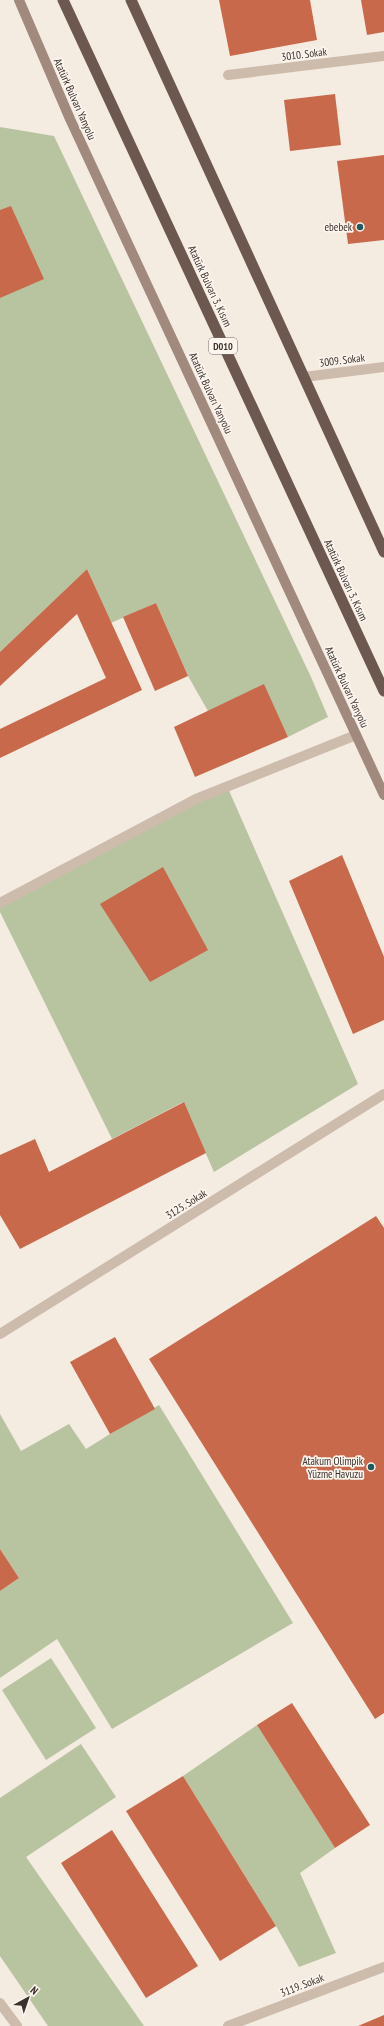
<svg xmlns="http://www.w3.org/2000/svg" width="384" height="2026" viewBox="0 0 384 2026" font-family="'PT Sans Narrow',sans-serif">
	<rect width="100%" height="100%" fill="#f4ebe1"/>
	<g fill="#b8c4a0">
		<polygon points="0,127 54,136 311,677 328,717 288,737 264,685 208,711 188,676 156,603 111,623 87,569 0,652"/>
		<polygon points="227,786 358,1084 214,1172 183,1102 112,1139 0,912 0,903"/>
		<polygon points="159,1405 293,1623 112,1729 57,1639 0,1678 0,1591 19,1578 0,1549 0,1414 21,1451 69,1424 86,1449 110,1434"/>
		<polygon points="51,1658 96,1728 46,1760 2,1690"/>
		<polygon points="257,1725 335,1848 300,1873 336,1953 299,1967 276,1926 183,1776"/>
		<polygon points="81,1744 116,1797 26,1857 144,2026 48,2026 0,1956 0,1798"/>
	</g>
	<g fill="#c8694b">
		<polygon points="219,0 310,0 317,40 230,56"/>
		<polygon points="361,0 384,0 384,32 367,35"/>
		<polygon points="335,94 341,145 290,151 284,100"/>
		<polygon points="384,155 384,240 348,244 337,161"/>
		<polygon points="11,206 44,279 0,298 0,210"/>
		<polygon points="87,569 142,690 0,758 0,729 106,678 77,614 0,686 0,652"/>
		<polygon points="156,603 188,676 155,691 123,617"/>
		<polygon points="264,684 288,737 195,777 174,727"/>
		<polygon points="342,855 384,957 384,1020 353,1034 289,881"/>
		<polygon points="163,867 208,950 150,982 100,904"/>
		<polygon points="184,1102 206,1153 20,1249 0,1215 0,1155 35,1139 49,1172"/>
		<polygon points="376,1216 384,1228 384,1713 375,1719 149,1359"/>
		<polygon points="115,1337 155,1409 110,1434 70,1362"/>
		<polygon points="0,1549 19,1578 0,1591"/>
		<polygon points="292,1703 370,1825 335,1848 257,1725"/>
		<polygon points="183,1776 276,1926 220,1961 126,1811"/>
		<polygon points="112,1830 198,1966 146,1998 61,1863"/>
		<polygon points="384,2015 384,2026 358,2026"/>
	</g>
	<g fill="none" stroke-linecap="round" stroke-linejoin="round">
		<polyline stroke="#cdbbac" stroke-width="10" points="0,903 196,799 356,735"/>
		<g stroke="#cdbbac" stroke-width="10">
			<polyline points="228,75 384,56"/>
			<polyline points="304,377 384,367"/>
			<polyline points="0,1334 384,1094"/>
			<polyline points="0,2003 17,2026"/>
			<polyline points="228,2026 384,1967"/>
		</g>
		<polyline stroke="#a18a7d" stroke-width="10" points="19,0 70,119 384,795"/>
		<g stroke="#6c584f" stroke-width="11">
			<polyline points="63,0 384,691"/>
			<polyline points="131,0 384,552"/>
		</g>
	</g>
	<g fill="#1f5a5e" stroke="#fbf5ee" stroke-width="1.5">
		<circle cx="360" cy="227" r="4"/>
		<circle cx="371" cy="1467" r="4"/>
	</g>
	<g text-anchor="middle" stroke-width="3.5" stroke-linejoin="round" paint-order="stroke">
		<rect fill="#fbf5ee" stroke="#756b66" stroke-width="1" x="209" y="338" width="28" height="16" rx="3"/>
		<g font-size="10" font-weight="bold" fill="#3b302b">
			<text x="223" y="350">D010</text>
		</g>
		<g font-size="11" fill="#3b302b" stroke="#fbf5ee">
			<text transform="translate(304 54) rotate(-7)" y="4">3010. Sokak</text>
			<text transform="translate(75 99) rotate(66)" y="4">Atatürk Bulvarı Yanyolu</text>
			<text transform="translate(210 286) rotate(65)" y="4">Atatürk Bulvarı 3. Kısım</text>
			<text transform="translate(342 360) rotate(-7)" y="4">3009. Sokak</text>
			<text transform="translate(211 393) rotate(65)" y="4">Atatürk Bulvarı Yanyolu</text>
			<text transform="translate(346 580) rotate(65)" y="4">Atatürk Bulvarı 3. Kısım</text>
			<text transform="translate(347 687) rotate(65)" y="4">Atatürk Bulvarı Yanyolu</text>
			<text transform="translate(186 1204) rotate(-32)" y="4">3125. Sokak</text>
			<text transform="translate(302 1985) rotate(-21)" y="4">3119. Sokak</text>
		</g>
		<g font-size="11" fill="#3b302b" stroke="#fbf5ee" text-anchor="end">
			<text x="352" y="231">ebebek</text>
			<text x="363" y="1465">Atakum Olimpik<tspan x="363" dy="13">Yüzme Havuzu</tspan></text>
		</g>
	</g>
	<g transform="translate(28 1998) rotate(40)" stroke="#fbf5ee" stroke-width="3" paint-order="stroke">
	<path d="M0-3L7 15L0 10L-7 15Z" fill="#3b302b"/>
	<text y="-6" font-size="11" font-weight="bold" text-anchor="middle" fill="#3b302b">N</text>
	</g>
</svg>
